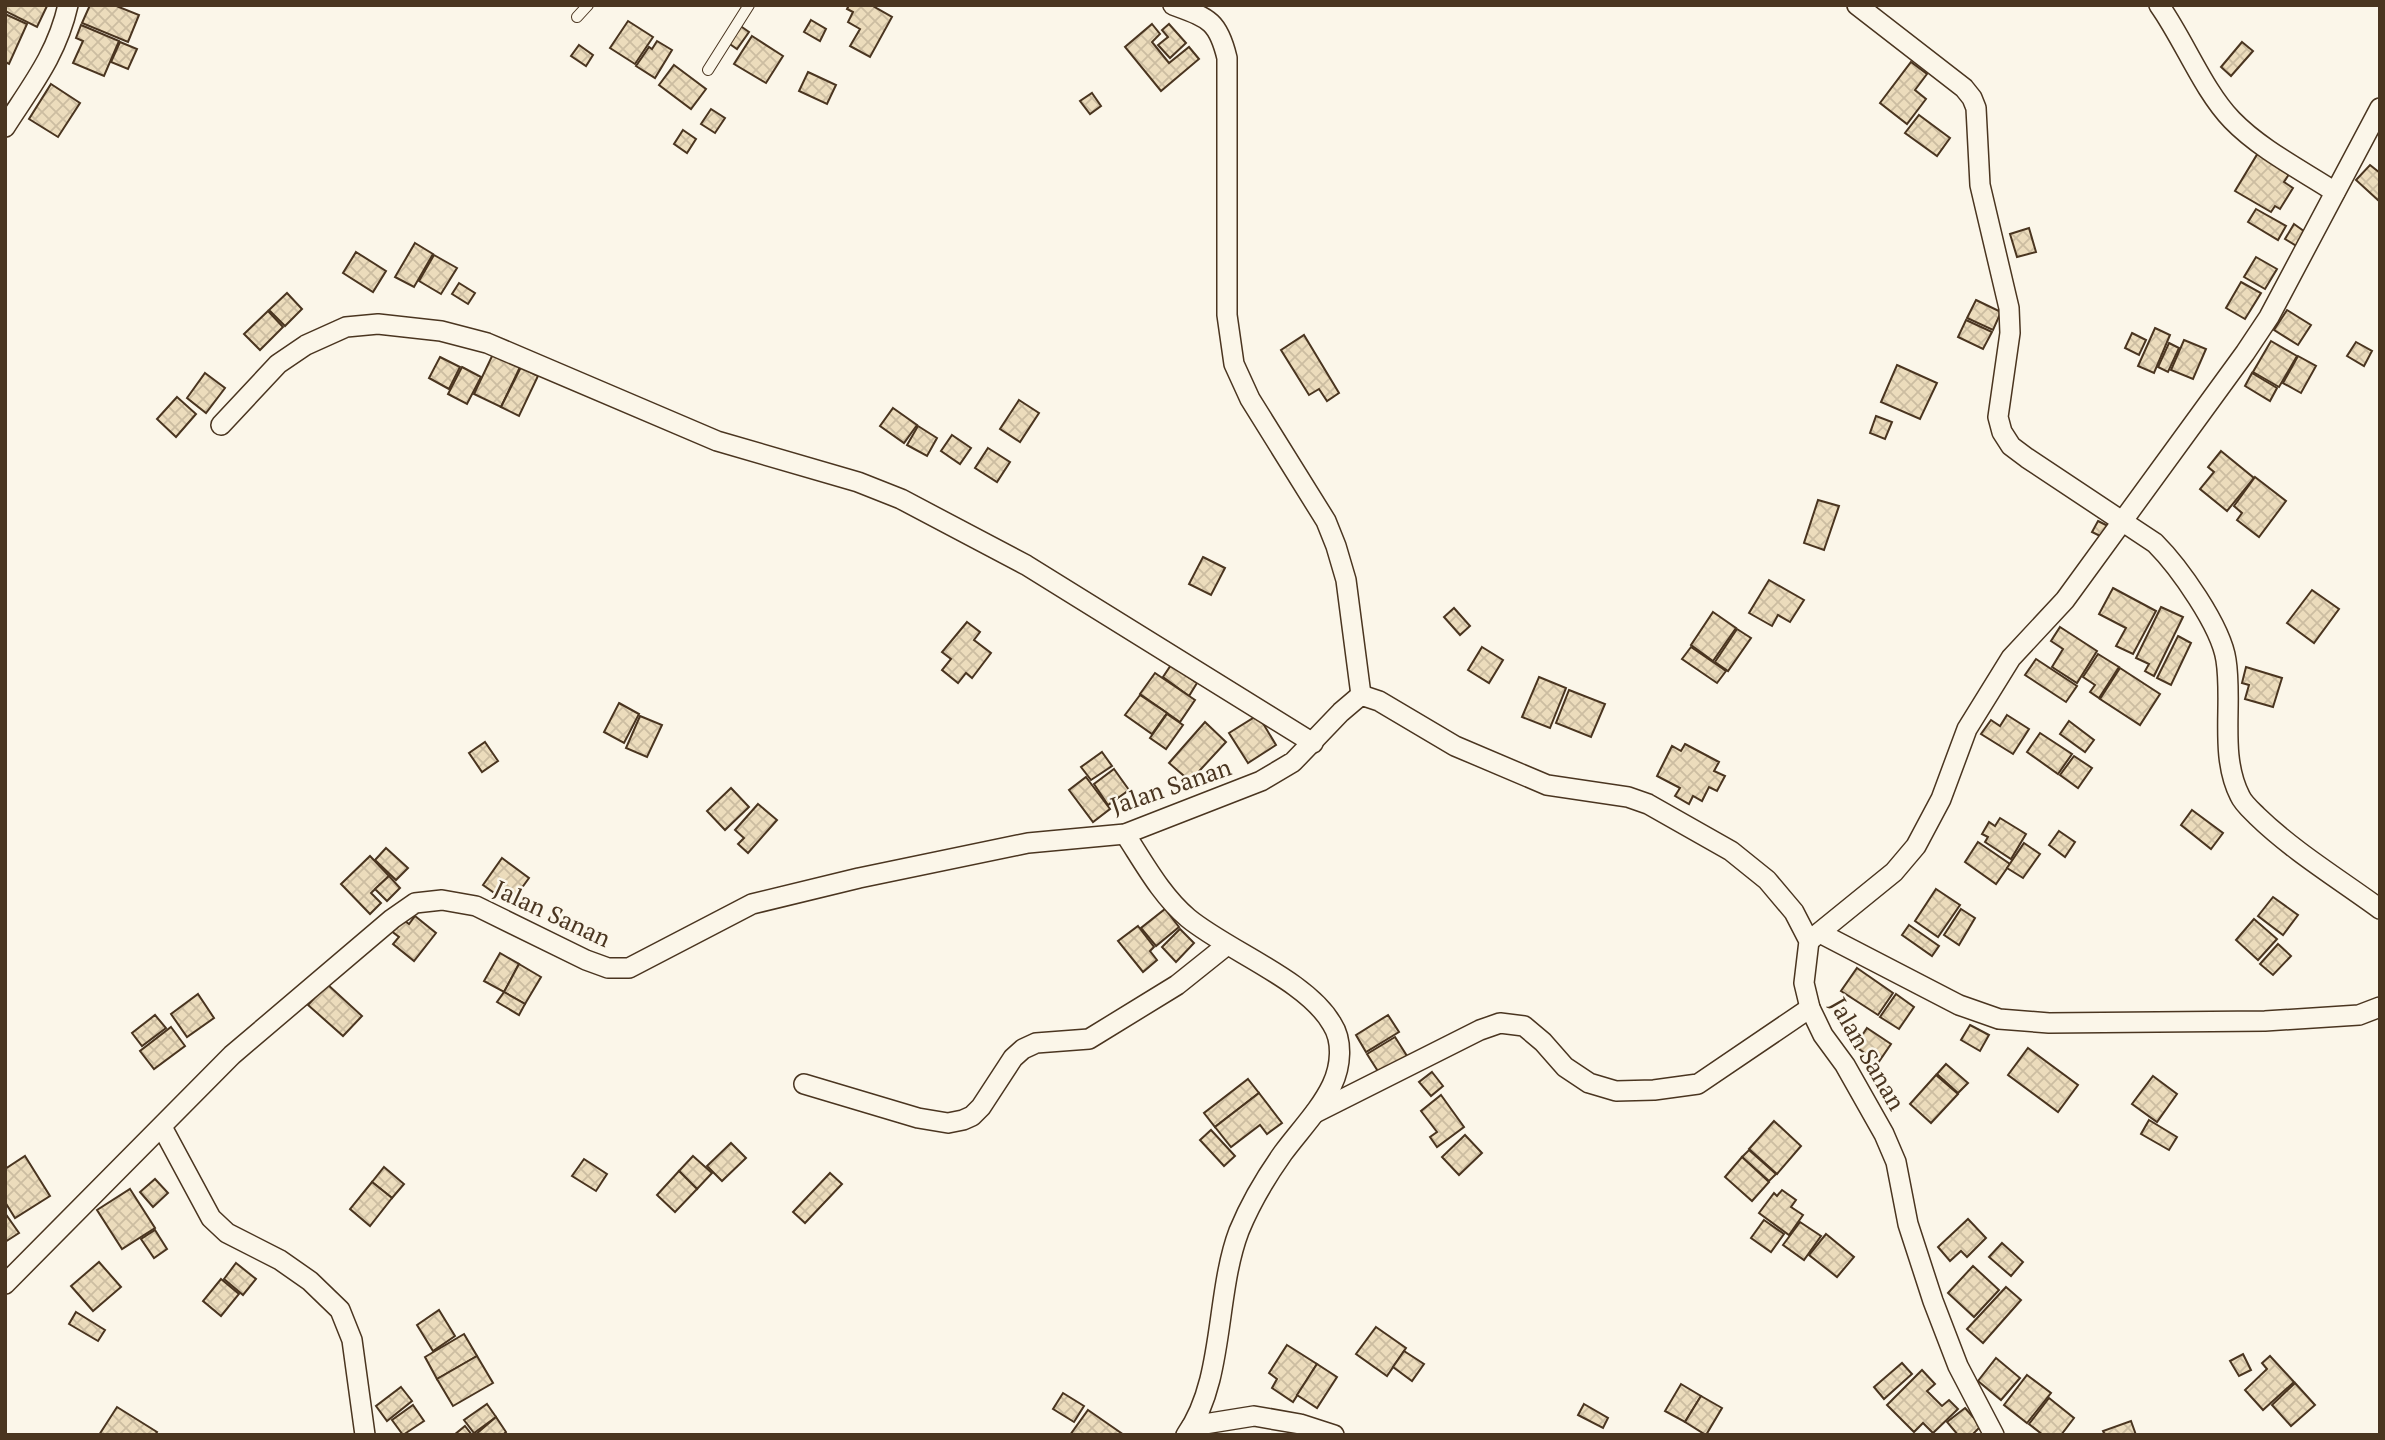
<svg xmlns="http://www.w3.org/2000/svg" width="2385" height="1440" viewBox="0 0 2385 1440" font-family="'PT Serif',serif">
	<defs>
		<pattern id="building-cross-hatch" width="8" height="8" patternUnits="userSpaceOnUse" patternTransform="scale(1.75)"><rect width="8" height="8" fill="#ecdcbc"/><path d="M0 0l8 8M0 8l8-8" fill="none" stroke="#ccbda1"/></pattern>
	</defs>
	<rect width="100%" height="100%" fill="#fbf6e9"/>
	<g fill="url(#building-cross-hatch)" stroke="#4a3520" stroke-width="2">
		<polygon points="5,5 47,5 47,6 37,27 5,11"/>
		<polygon points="90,5 114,5 139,15 128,42 82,23"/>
		<polygon points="849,5 871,5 892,17 870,57 850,46 860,29 848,22 853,12 847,9"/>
		<polygon points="5,14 27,24 9,64 5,62"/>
		<polygon points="811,20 826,29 820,41 804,32"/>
		<polygon points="628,21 653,37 635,64 610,48"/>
		<polygon points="1152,24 1160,34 1152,42 1169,63 1189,47 1199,59 1161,91 1125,47"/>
		<polygon points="1169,24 1186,43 1170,58 1158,45 1168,37 1162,30"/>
		<polygon points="81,25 119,41 104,76 73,63 83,41 76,38"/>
		<polygon points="739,25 749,32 737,49 727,42"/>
		<polygon points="752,36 783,56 766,83 734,64"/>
		<polygon points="657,41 672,50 655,78 636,66 649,47 652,49"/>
		<polygon points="120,42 137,49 128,69 111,62"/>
		<polygon points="2242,42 2253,51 2231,76 2221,67"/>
		<polygon points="579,45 593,55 586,66 571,56"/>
		<polygon points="1911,62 1927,74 1915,90 1926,99 1907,124 1880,103"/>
		<polygon points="674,65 706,89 691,109 659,85"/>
		<polygon points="808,72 836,85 827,104 799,91"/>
		<polygon points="51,84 80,103 58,137 29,119"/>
		<polygon points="1092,93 1101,106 1090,114 1080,101"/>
		<polygon points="711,109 725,118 715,133 701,124"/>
		<polygon points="1919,115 1950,138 1937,156 1905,133"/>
		<polygon points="683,130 696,139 687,153 674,144"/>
		<polygon points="2261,148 2293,168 2284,182 2293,188 2280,209 2275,206 2271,212 2235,191"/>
		<polygon points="2370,165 2380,173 2379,201 2356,180"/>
		<polygon points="2256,209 2286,226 2278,240 2248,222"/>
		<polygon points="2294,224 2308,234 2300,248 2285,239"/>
		<polygon points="2029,228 2036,252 2017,257 2010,234"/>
		<polygon points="415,243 433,254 414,287 395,277"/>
		<polygon points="356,252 386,271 373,292 343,273"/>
		<polygon points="434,255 457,268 441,294 419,281"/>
		<polygon points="2256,257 2277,269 2265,289 2244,277"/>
		<polygon points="2241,282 2261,293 2245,319 2226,308"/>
		<polygon points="459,283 475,293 468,304 452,294"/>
		<polygon points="287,293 302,309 285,326 269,310"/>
		<polygon points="1976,300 2001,312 1993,330 1967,318"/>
		<polygon points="2287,310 2311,325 2298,345 2274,330"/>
		<polygon points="268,311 283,327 260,350 244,334"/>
		<polygon points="1966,320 1992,332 1983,349 1958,337"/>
		<polygon points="2155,328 2170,335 2154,373 2138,366"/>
		<polygon points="2132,333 2146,340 2139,355 2125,348"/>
		<polygon points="1304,335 1339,393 1327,401 1319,389 1309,395 1281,350"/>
		<polygon points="2184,340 2206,349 2193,379 2171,370"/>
		<polygon points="2271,341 2297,356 2279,387 2253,372"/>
		<polygon points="2356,342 2372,351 2364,366 2347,356"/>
		<polygon points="2169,343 2179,348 2168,372 2158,367"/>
		<polygon points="493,354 520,367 501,407 474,394"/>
		<polygon points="2298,356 2316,366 2301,393 2283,383"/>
		<polygon points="440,357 460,367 449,389 429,378"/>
		<polygon points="1897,365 1937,383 1920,419 1881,402"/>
		<polygon points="462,367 481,377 467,404 448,394"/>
		<polygon points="521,367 538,376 519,416 501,407"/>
		<polygon points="205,373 225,388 206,413 187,398"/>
		<polygon points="2252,373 2277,388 2270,401 2245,386"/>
		<polygon points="177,397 196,414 176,437 157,419"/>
		<polygon points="1019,400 1039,413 1020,442 1000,429"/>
		<polygon points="893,408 917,425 904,443 880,426"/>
		<polygon points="1876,416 1892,422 1885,439 1870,433"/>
		<polygon points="918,426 937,438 927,456 907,445"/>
		<polygon points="952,435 971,448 960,464 941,451"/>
		<polygon points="988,448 1010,462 997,482 975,468"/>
		<polygon points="2221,451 2254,478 2227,511 2200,489 2214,472 2208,467"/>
		<polygon points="2255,477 2286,501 2259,537 2237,520 2242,513 2234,506"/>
		<polygon points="1818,500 1839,506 1824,550 1804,543"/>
		<polygon points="2098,521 2112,528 2106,539 2092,532"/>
		<polygon points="1203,557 1225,568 1211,595 1189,584"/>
		<polygon points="1769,580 1804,600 1790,622 1778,615 1772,626 1749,613"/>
		<polygon points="2113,588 2156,611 2133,654 2116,646 2126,628 2099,614"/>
		<polygon points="2312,590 2339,609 2314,643 2287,623"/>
		<polygon points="2161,607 2183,617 2154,676 2145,671 2149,664 2136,658"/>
		<polygon points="1454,608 1470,626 1460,635 1444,617"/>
		<polygon points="1713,612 1736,628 1713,661 1691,645"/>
		<polygon points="967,622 980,632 974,640 991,653 972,678 966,673 958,683 942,670 951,659 942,652"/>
		<polygon points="2060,627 2097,651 2077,683 2052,667 2063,649 2051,641"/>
		<polygon points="1737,629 1751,638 1728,671 1715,662"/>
		<polygon points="2178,636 2191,643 2171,685 2157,678"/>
		<polygon points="1482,647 1503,660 1489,683 1468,670"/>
		<polygon points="1691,647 1726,671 1717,683 1682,659"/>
		<polygon points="2098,654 2119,667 2099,698 2090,692 2095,685 2083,677"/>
		<polygon points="2036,659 2077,686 2066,702 2025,675"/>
		<polygon points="1171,665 1197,683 1189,696 1163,677"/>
		<polygon points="2246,667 2282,678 2273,707 2245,699 2249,685 2242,683"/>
		<polygon points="2120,668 2160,694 2140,725 2100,699"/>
		<polygon points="1155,673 1195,700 1180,722 1140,694"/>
		<polygon points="1539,677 1566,688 1550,728 1522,717"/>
		<polygon points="1569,690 1605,704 1591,737 1556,723"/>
		<polygon points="1140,695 1167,713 1152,734 1125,715"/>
		<polygon points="619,703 639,714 624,743 604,732"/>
		<polygon points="1167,714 1183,725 1166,749 1150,738"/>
		<polygon points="1258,715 1276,745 1248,763 1229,733"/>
		<polygon points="2007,715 2029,729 2013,754 1981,734 1991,720 2000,726"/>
		<polygon points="640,716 662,725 647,757 626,748"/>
		<polygon points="2069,721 2094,740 2085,752 2060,734"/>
		<polygon points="1205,722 1226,742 1190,781 1169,763"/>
		<polygon points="2040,733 2072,754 2058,774 2027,752"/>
		<polygon points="485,742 498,761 482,772 469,753"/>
		<polygon points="1685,744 1719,762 1714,771 1725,776 1717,791 1709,787 1702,801 1693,796 1689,804 1675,796 1680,788 1657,776 1672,746 1681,751"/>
		<polygon points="1102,752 1112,766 1091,780 1081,767"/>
		<polygon points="2074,756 2092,768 2078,788 2060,775"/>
		<polygon points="1114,769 1129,790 1108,805 1094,784"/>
		<polygon points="1086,777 1110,809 1093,822 1069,790"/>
		<polygon points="731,788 749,807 725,830 707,811"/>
		<polygon points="758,804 777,820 748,853 738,844 744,838 735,830"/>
		<polygon points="2192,810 2223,833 2211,849 2181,825"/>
		<polygon points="2000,818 2026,834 2011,859 1985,842 1988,837 1982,834 1989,822 1995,826"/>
		<polygon points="2059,831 2075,842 2065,857 2049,845"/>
		<polygon points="1978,842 2010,864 1996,884 1965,862"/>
		<polygon points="2024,843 2040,854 2023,878 2007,868"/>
		<polygon points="386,848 408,868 396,880 375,860"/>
		<polygon points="370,856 389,876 371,893 381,903 370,914 341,884"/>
		<polygon points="502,858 529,878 510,904 483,885"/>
		<polygon points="389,876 400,888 387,901 375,889"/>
		<polygon points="1936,889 1960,905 1938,937 1915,921"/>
		<polygon points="2273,897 2298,915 2283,935 2258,916"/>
		<polygon points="1165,909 1179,927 1156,946 1141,928"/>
		<polygon points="1961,909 1975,918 1959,945 1944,935"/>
		<polygon points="415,916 436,933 414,961 393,944 399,937 390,930 400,917 409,924"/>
		<polygon points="2254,919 2277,939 2258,960 2236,940"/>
		<polygon points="1909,925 1939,946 1932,956 1902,935"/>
		<polygon points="1138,926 1154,947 1150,951 1157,960 1143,972 1118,941"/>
		<polygon points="1180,929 1194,943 1176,962 1162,947"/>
		<polygon points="2278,944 2291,956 2273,975 2260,964"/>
		<polygon points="500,953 519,964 504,992 484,981"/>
		<polygon points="519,964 541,977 525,1004 504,992"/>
		<polygon points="1857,968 1893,993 1878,1015 1841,991"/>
		<polygon points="327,984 362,1016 343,1036 308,1005"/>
		<polygon points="504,992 525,1004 519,1015 497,1002"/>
		<polygon points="198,994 214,1018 187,1037 171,1014"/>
		<polygon points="1896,994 1914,1007 1899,1029 1880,1017"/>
		<polygon points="155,1015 166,1028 142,1046 132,1033"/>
		<polygon points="1388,1015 1399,1032 1366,1052 1356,1035"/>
		<polygon points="1970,1025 1989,1035 1980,1051 1961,1040"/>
		<polygon points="171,1027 185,1046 154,1069 140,1051"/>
		<polygon points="1867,1028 1891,1044 1878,1063 1855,1046"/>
		<polygon points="1395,1037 1407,1056 1379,1073 1367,1054"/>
		<polygon points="2028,1048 2078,1085 2058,1112 2008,1075"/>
		<polygon points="1946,1064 1968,1083 1958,1093 1937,1074"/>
		<polygon points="1432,1072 1443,1086 1431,1096 1419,1082"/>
		<polygon points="1936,1075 1958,1094 1931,1123 1910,1104"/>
		<polygon points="2153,1076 2177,1094 2157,1122 2132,1104"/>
		<polygon points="1248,1079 1259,1093 1215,1127 1204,1113"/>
		<polygon points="1259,1093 1282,1123 1267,1134 1260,1125 1231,1147 1215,1127"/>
		<polygon points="1441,1095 1464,1127 1437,1147 1430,1137 1437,1132 1421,1111"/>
		<polygon points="2149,1120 2177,1137 2169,1150 2141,1134"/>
		<polygon points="1774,1121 1801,1146 1777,1174 1749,1149"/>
		<polygon points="1211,1130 1235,1156 1224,1166 1200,1140"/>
		<polygon points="1465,1135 1482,1153 1459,1175 1442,1157"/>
		<polygon points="731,1143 746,1158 722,1181 707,1166"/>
		<polygon points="1749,1150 1776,1174 1769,1181 1742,1157"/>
		<polygon points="25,1156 50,1196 15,1218 5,1202 5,1169"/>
		<polygon points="693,1156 712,1173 697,1189 679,1171"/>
		<polygon points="1742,1157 1769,1182 1752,1201 1725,1177"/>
		<polygon points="584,1159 607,1174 596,1191 572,1176"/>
		<polygon points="384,1167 404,1184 392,1198 372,1182"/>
		<polygon points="679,1171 697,1189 675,1212 657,1195"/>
		<polygon points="830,1173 842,1184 805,1223 793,1212"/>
		<polygon points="155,1179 168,1193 153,1207 140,1192"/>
		<polygon points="372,1182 392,1198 370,1226 350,1209"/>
		<polygon points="130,1189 155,1228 122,1249 97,1210"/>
		<polygon points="1782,1190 1796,1200 1791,1207 1803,1215 1789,1235 1759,1213 1774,1193 1777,1196"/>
		<polygon points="5,1213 19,1233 5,1242"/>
		<polygon points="1968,1219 1986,1238 1967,1257 1961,1251 1950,1261 1938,1247"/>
		<polygon points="1764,1220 1784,1234 1771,1252 1751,1238"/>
		<polygon points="1800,1222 1821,1236 1804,1260 1783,1245"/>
		<polygon points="155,1230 167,1249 154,1258 141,1239"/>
		<polygon points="1826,1234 1854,1257 1837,1277 1809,1255"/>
		<polygon points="2002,1243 2023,1262 2011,1276 1989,1257"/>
		<polygon points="99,1262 121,1287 93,1311 71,1286"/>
		<polygon points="236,1263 256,1279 243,1295 224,1279"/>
		<polygon points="1973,1266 1999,1290 1974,1317 1948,1293"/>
		<polygon points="221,1279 239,1294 221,1316 203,1301"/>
		<polygon points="2006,1287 2021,1300 1983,1343 1967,1329"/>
		<polygon points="439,1310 455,1336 433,1351 417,1325"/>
		<polygon points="76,1312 105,1330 98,1341 69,1324"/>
		<polygon points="1376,1327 1406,1348 1387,1376 1356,1354"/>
		<polygon points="464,1334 477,1356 437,1379 425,1357"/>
		<polygon points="1287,1345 1317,1364 1293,1402 1272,1388 1277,1379 1269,1373"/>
		<polygon points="1404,1351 1424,1364 1412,1381 1393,1367"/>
		<polygon points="2243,1354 2251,1370 2239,1376 2230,1361"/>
		<polygon points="477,1356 493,1383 453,1406 437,1379"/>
		<polygon points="2270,1356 2294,1382 2263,1410 2245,1390 2267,1369 2262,1363"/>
		<polygon points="1996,1358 2020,1378 2001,1400 1978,1381"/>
		<polygon points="1902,1363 1912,1374 1884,1399 1874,1387"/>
		<polygon points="1317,1364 1337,1377 1317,1408 1297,1395"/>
		<polygon points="1922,1370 1935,1384 1927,1391 1942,1406 1949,1400 1958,1409 1933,1433 1923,1423 1914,1432 1887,1405"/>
		<polygon points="2027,1375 2051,1393 2027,1423 2004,1405"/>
		<polygon points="2295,1383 2315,1405 2291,1426 2272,1405"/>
		<polygon points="1681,1384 1701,1396 1685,1422 1665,1411"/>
		<polygon points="401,1387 412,1401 387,1421 376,1406"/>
		<polygon points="1063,1393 1084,1406 1074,1422 1053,1409"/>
		<polygon points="1701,1396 1722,1408 1706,1435 1685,1422"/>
		<polygon points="2049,1398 2074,1418 2061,1435 2043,1435 2029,1424"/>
		<polygon points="487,1404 496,1417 474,1433 464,1420"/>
		<polygon points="1584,1404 1608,1418 1603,1428 1578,1415"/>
		<polygon points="413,1405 424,1421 403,1435 392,1420"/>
		<polygon points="117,1407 157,1432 155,1435 99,1435"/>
		<polygon points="1965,1408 1981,1426 1972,1435 1958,1435 1947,1422"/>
		<polygon points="1088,1410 1124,1435 1070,1435"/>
		<polygon points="496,1417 506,1432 503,1435 475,1435"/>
		<polygon points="2131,1421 2136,1435 2105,1435 2103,1431"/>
		<polygon points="465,1426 472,1435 454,1435"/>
	</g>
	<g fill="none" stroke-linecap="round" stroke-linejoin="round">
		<g stroke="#4a3520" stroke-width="12">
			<g id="lane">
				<polyline points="577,17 588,5"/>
				<polyline points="708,70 749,5"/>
			</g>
		</g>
		<g stroke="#4a3520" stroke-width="22">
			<g id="street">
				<path d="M1173 5C1208 18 1218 20 1227 58V315L1234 364 1250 399 1326 521 1336 546 1346 580 1361 695"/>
				<path d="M1857 5 1964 88 1972 98 1976 108 1980 185 2009 308 2010 333 1998 417 2002 432 2011 446 2027 458 2155 543C2179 567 2221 626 2226 660 2233 704 2219 755 2240 796 2243 803 2251 810 2257 816 2293 851 2339 879 2380 909"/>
				<path d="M2159 5C2184 40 2203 90 2232 120 2260 149 2301 170 2335 192"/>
				<path d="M5 127C32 85 57 54 68 5"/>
				<polyline points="221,425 278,364 306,345 346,327 378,324 441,331 487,343 717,441 858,482 901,499 1026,565 1313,743"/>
				<path d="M1125 834C1144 863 1161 895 1188 918 1228 951 1307 980 1332 1024 1343 1041 1341 1066 1332 1085 1320 1110 1300 1130 1283 1153 1266 1177 1250 1204 1239 1231 1215 1294 1225 1380 1186 1435"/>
				<polyline points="1820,933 1959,1005 1999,1019 2049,1023 2265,1021 2359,1015 2380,1007"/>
				<polyline points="1809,941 1894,872 1916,846 1941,799 1967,729 2011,658 2065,600 2245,353 2269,317 2380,108"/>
				<polyline points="804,1084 918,1118 948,1123 963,1120 972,1116 981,1107 1013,1058 1023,1049 1036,1043 1089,1039 1177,985 1227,945"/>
				<polyline points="1315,1113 1480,1030 1500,1023 1524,1026 1543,1042 1565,1067 1589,1083 1616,1091 1654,1090 1698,1084 1810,1008"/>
				<polyline points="162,1127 211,1218 227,1233 280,1260 310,1281 340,1310 352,1340 365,1435"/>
				<polyline points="5,1284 232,1055 392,919 415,903 442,900 476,906 586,960 608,968 629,968 752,904 859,878 1028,843 1125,834 1261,781 1293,762 1341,712 1361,695 1379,701 1455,746 1547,785 1628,797 1648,804 1731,851 1767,880 1794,912 1809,941 1804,983 1810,1008 1823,1035 1845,1065 1884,1134 1896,1162 1908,1224 1933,1301 1958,1366 1994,1435"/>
				<polyline points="1192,1426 1254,1416 1300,1424 1334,1435"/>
			</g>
		</g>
		<use href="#lane" stroke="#fbf6e9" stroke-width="10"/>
		<use href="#street" stroke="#fbf6e9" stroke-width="19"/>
	</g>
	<g text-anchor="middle" stroke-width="5" stroke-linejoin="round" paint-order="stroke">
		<g font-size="24" fill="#4a3520" stroke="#fbf6e9">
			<text transform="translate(1171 787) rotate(-19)" y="8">Jalan Sanan</text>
			<text transform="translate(552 914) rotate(25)" y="8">Jalan Sanan</text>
			<text transform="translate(1867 1054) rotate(60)" y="8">Jalan Sanan</text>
		</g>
	</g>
	<rect width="2385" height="1440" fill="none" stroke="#4a3520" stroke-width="14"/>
</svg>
